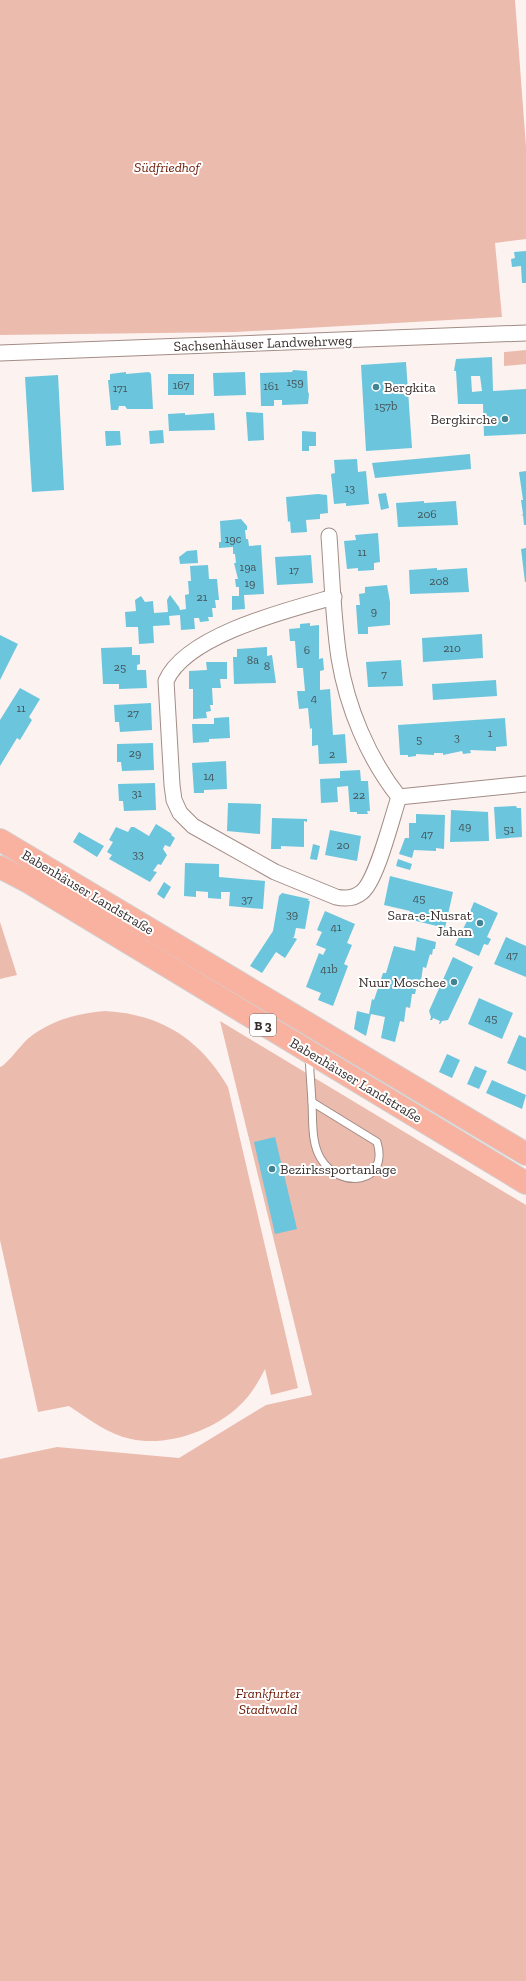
<svg xmlns="http://www.w3.org/2000/svg" width="526" height="1981" viewBox="0 0 526 1981" font-family="'Zilla Slab',serif">
	<rect width="100%" height="100%" fill="#fcf2f0"/>
	<g fill="#ebbbae">
		<polygon points="0,0 515,0 526,147 526,239 495,243 502,317 236,332 0,335"/>
		<polygon points="526,350 526,364 504,366 504,352"/>
		<polygon points="0,922 17,975 0,979"/>
		<path d="M105 1011C161 1014 200 1039 228 1087L298 1388 271 1395 265 1369C258 1383 250 1396 238 1407 212 1431 167 1447 131 1439 107 1434 89 1419 69 1406L38 1412 0 1240V1067C7 1065 22 1043 30 1037 52 1020 78 1013 105 1011Z"/>
		<polygon points="220,1021 526,1205 526,1981 0,1981 0,1459 57,1447 179,1458 266,1405 312,1395"/>
	</g>
	<g fill="#6bc5dc" fill-rule="evenodd">
		<polygon points="526,251 526,283 522,283 521,266 512,267 511,259 515,258 514,252"/>
		<path d="M492 357 493 391 526 389V434L484 436 483 404H458L456 371H454L456 359ZM471 376H480L482 391 472 392Z"/>
		<polygon points="406,362 412,448 366,451 361,365"/>
		<polygon points="293,370 307,371 308,392 309,394 308,404 282,405 282,400 274,400 274,406 261,406 260,373 292,372"/>
		<polygon points="126,372 126,374 149,372 151,374 153,409 127,409 125,406 119,406 118,410 111,410 108,380 110,380 110,374"/>
		<polygon points="245,372 246,395 214,396 213,373"/>
		<rect x="168" y="374" width="26" height="21"/>
		<polygon points="58,375 64,490 32,492 25,377"/>
		<polygon points="246,412 263,413 264,440 248,441"/>
		<polygon points="185,413 185,415 214,413 215,430 169,431 168,414"/>
		<polygon points="163,430 164,443 150,444 149,431"/>
		<polygon points="105,431 120,431 121,445 106,446"/>
		<polygon points="302,431 316,432 316,446 309,446 309,451 302,451"/>
		<polygon points="470,454 471,469 375,478 372,463"/>
		<polygon points="357,459 358,472 366,471 369,504 346,506 346,503 334,504 331,474 335,473 334,460"/>
		<polygon points="526,471 526,525 524,525 523,515 521,516 523,514 521,500 523,500 519,472"/>
		<polygon points="386,493 389,508 381,510 378,494"/>
		<polygon points="318,494 327,495 328,513 320,514 320,519 306,520 307,532 291,533 290,521 288,522 286,497"/>
		<polygon points="424,501 424,503 456,501 458,525 398,527 396,503"/>
		<polygon points="241,519 247,526 247,530 245,530 246,539 248,539 249,546 261,545 264,594 244,595 245,609 232,610 232,596 239,596 239,587 236,587 235,579 238,579 234,563 236,563 235,554 233,554 233,547 219,548 219,542 221,542 220,521"/>
		<polygon points="378,533 380,562 374,563 374,570 358,571 358,568 347,569 344,541 356,540 355,535"/>
		<polygon points="526,548 526,582 525,582 521,549"/>
		<polygon points="197,550 198,563 180,564 179,557 187,551"/>
		<polygon points="311,555 313,583 277,585 275,557"/>
		<polygon points="208,565 209,579 217,579 219,600 215,600 216,608 212,608 213,617 208,617 209,621 200,622 199,618 194,618 195,629 181,630 180,615 169,616 170,625 153,626 154,643 139,644 138,627 126,627 125,612 136,611 135,600 141,596 145,602 153,601 154,613 168,612 167,600 170,595 179,607 180,610 186,609 185,595 189,594 188,581 191,581 190,566"/>
		<polygon points="437,568 437,570 467,568 469,592 410,594 409,570"/>
		<polygon points="387,585 390,602 390,625 368,627 368,634 358,634 356,605 360,605 359,594 365,593 365,587"/>
		<polygon points="310,623 310,626 319,625 319,659 323,658 324,670 320,671 320,690 330,689 333,735 345,734 347,763 319,764 318,745 312,746 312,728 310,729 308,708 299,709 297,691 305,691 303,668 297,668 295,641 290,641 289,629 300,628 300,624"/>
		<polygon points="482,634 483,658 423,662 422,638"/>
		<polygon points="0,635 18,644 0,680"/>
		<polygon points="132,647 132,655 140,655 140,664 137,665 137,670 146,670 147,688 119,689 119,684 103,684 101,648"/>
		<polygon points="267,647 267,656 272,655 276,683 234,684 233,657 237,657 237,649"/>
		<polygon points="401,660 403,686 368,687 366,662"/>
		<polygon points="206,662 227,662 227,679 220,679 221,688 212,688 213,705 210,705 211,711 206,712 207,718 193,719 193,689 189,689 189,671 207,670"/>
		<polygon points="496,680 497,696 433,700 432,684"/>
		<polygon points="20,688 40,699 29,717 32,720 20,740 17,738 0,766 0,720"/>
		<polygon points="151,703 152,730 120,732 119,722 115,722 114,705"/>
		<polygon points="229,717 230,738 209,739 209,742 193,743 192,724 214,724 214,718"/>
		<polygon points="505,718 507,746 496,747 496,751 470,750 471,753 463,754 462,751 443,755 443,753 434,753 434,755 416,754 416,756 408,757 408,755 400,755 398,725"/>
		<polygon points="153,743 154,770 122,771 121,762 117,762 117,744"/>
		<polygon points="226,761 227,789 204,790 204,793 194,793 192,763"/>
		<polygon points="360,770 361,781 368,781 370,811 367,811 368,814 357,814 357,812 350,812 348,786 337,787 338,802 321,803 320,779 340,778 340,771"/>
		<polygon points="155,783 156,810 124,811 123,801 119,801 118,784"/>
		<polygon points="228,803 261,804 260,834 227,831"/>
		<polygon points="516,806 517,808 521,808 522,837 496,839 494,807"/>
		<polygon points="451,810 488,812 489,841 450,842"/>
		<polygon points="416,814 445,815 444,849 436,848 436,851 414,850 412,858 399,854 405,838 409,838 409,823 416,823"/>
		<polygon points="272,818 307,819 307,822 304,821 304,847 281,846 281,849 271,849"/>
		<polygon points="156,824 172,834 171,835 175,838 170,847 165,845 163,849 167,855 161,865 158,864 153,871 157,872 150,882 109,859 112,855 107,852 113,842 109,840 116,827 128,832 131,827 134,827 149,836"/>
		<polygon points="330,830 361,836 357,861 325,855"/>
		<polygon points="79,832 104,846 97,857 73,842"/>
		<polygon points="313,844 320,846 317,860 310,859"/>
		<polygon points="398,859 412,864 410,870 396,866"/>
		<polygon points="185,863 219,864 219,877 265,881 263,909 229,906 230,892 221,892 221,899 208,898 208,892 196,891 196,897 184,896"/>
		<polygon points="390,876 453,892 445,928 408,919 410,911 384,905"/>
		<polygon points="164,882 171,887 164,899 157,894"/>
		<polygon points="282,893 309,899 308,901 310,901 305,929 296,928 294,937 292,937 297,939 285,958 276,952 262,973 250,966 273,931 279,896"/>
		<polygon points="474,902 498,913 487,937 491,939 488,945 484,944 479,956 455,945 470,915 469,914"/>
		<polygon points="325,911 355,924 347,943 352,945 344,964 348,966 333,1006 318,1000 321,993 306,987 319,953 323,955 326,949 316,945 322,932 317,930"/>
		<polygon points="417,937 436,942 435,949 433,949 432,955 430,954 426,968 423,967 421,981 418,981 415,994 412,994 410,1008 406,1007 404,1022 400,1021 395,1042 381,1038 385,1017 371,1014 366,1036 354,1029 357,1011 369,1014 372,999 374,1000 383,973 386,973 394,946 415,951"/>
		<polygon points="506,937 526,946 526,977 494,964"/>
		<polygon points="453,957 473,967 448,1020 442,1021 440,1024 439,1024 440,1021 433,1018 432,1020 430,1020 431,1017 429,1011"/>
		<polygon points="479,998 513,1013 502,1039 468,1024"/>
		<polygon points="519,1035 526,1038 526,1071 507,1063"/>
		<polygon points="447,1054 460,1060 452,1078 439,1072"/>
		<polygon points="475,1066 487,1071 479,1089 467,1084"/>
		<polygon points="492,1080 526,1095 522,1109 486,1093"/>
		<polygon points="275,1137 297,1229 275,1234 254,1142"/>
	</g>
	<g fill="none" stroke-linecap="round" stroke-linejoin="round">
		<g stroke="#a28c86" stroke-width="9">
			<g id="service">
				<polyline points="309,1057 312,1102"/>
				<path d="M312 1102 377 1142C390 1184 340 1190 321 1159 311 1143 313 1121 312 1102Z"/>
			</g>
		</g>
		<g stroke="#a28c86" stroke-width="17">
			<g id="minor">
				<polyline points="0,353 526,333"/>
				<path d="M329 536C332 577 333 618 339 658 347 707 368 758 399 797L526 784"/>
				<path d="M334 597C288 610 186 635 166 681L172 785 174 800 180 813 193 826 275 872 336 897C345 899 355 898 362 892 377 880 392 817 399 797"/>
			</g>
		</g>
		<g stroke="#d3d1d1" stroke-width="24">
			<g id="primary">
				<polyline points="0,840 526,1154"/>
				<polyline points="0,867 27,881 526,1183"/>
			</g>
		</g>
		<use href="#service" stroke="#fff" stroke-width="7"/>
		<use href="#minor" stroke="#fff" stroke-width="15"/>
		<use href="#primary" stroke="#f9b1a0" stroke-width="22"/>
	</g>
	<g fill="#418494" stroke="#fff" stroke-width="1.5">
		<circle cx="376" cy="387" r="4"/>
		<circle cx="505" cy="419" r="4"/>
		<circle cx="480" cy="923" r="4"/>
		<circle cx="454" cy="982" r="4"/>
		<circle cx="272" cy="1169" r="4"/>
	</g>
	<g text-anchor="middle" stroke-width="4" stroke-linejoin="round" paint-order="stroke">
		<g font-size="12" fill="#455459">
			<text x="295" y="386">159</text>
			<text x="181" y="389">167</text>
			<text x="271" y="390">161</text>
			<text x="120" y="392">171</text>
			<text x="386" y="410">157b</text>
			<text x="350" y="492">13</text>
			<text x="427" y="518">206</text>
			<text x="233" y="543">19c</text>
			<text x="362" y="556">11</text>
			<text x="248" y="571">19a</text>
			<text x="294" y="574">17</text>
			<text x="439" y="585">208</text>
			<text x="250" y="587">19</text>
			<text x="202" y="601">21</text>
			<text x="374" y="615">9</text>
			<text x="452" y="652">210</text>
			<text x="307" y="654">6</text>
			<text x="253" y="664">8a</text>
			<text x="267" y="670">8</text>
			<text x="120" y="671">25</text>
			<text x="384" y="678">7</text>
			<text x="314" y="702">4</text>
			<text x="21" y="712">11</text>
			<text x="133" y="717">27</text>
			<text x="490" y="737">1</text>
			<text x="457" y="741">3</text>
			<text x="419" y="743">5</text>
			<text x="135" y="757">29</text>
			<text x="332" y="758">2</text>
			<text x="209" y="780">14</text>
			<text x="137" y="797">31</text>
			<text x="359" y="799">22</text>
			<text x="465" y="830">49</text>
			<text x="509" y="833">51</text>
			<text x="427" y="838">47</text>
			<text x="343" y="849">20</text>
			<text x="138" y="858">33</text>
			<text x="419" y="902">45</text>
			<text x="247" y="903">37</text>
			<text x="292" y="918">39</text>
			<text x="336" y="931">41</text>
			<text x="512" y="959">47</text>
			<text x="329" y="973">41b</text>
			<text x="491" y="1022">45</text>
		</g>
		<rect fill="#fff" stroke="#746d6c" stroke-width="1" x="250" y="1014" width="26" height="22" rx="3"/>
		<g font-size="13" font-weight="bold" fill="#382f2d">
			<text x="263" y="1030">B 3</text>
		</g>
		<g font-size="14" font-style="italic" fill="#6b1600" stroke="#fff">
			<text x="167" y="172">Südfriedhof</text>
			<text x="268" y="1698">Frankfurter<tspan x="268" dy="16">Stadtwald</tspan></text>
		</g>
		<g font-size="14" fill="#382f2d" stroke="#fff">
			<text transform="translate(263 343) rotate(-2)" y="5">Sachsenhäuser Landwehrweg</text>
			<text transform="translate(88 892) rotate(31)" y="5">Babenhäuser Landstraße</text>
			<text transform="translate(356 1080) rotate(31)" y="5">Babenhäuser Landstraße</text>
		</g>
		<g font-size="14" fill="#382f2d" stroke="#fff" text-anchor="end">
			<text x="384" y="392" text-anchor="start">Bergkita</text>
			<text x="497" y="424">Bergkirche</text>
			<text x="472" y="920">Sara-e-Nusrat<tspan x="472" dy="16">Jahan</tspan></text>
			<text x="446" y="987">Nuur Moschee</text>
			<text x="280" y="1174" text-anchor="start">Bezirkssportanlage</text>
		</g>
	</g>
</svg>
